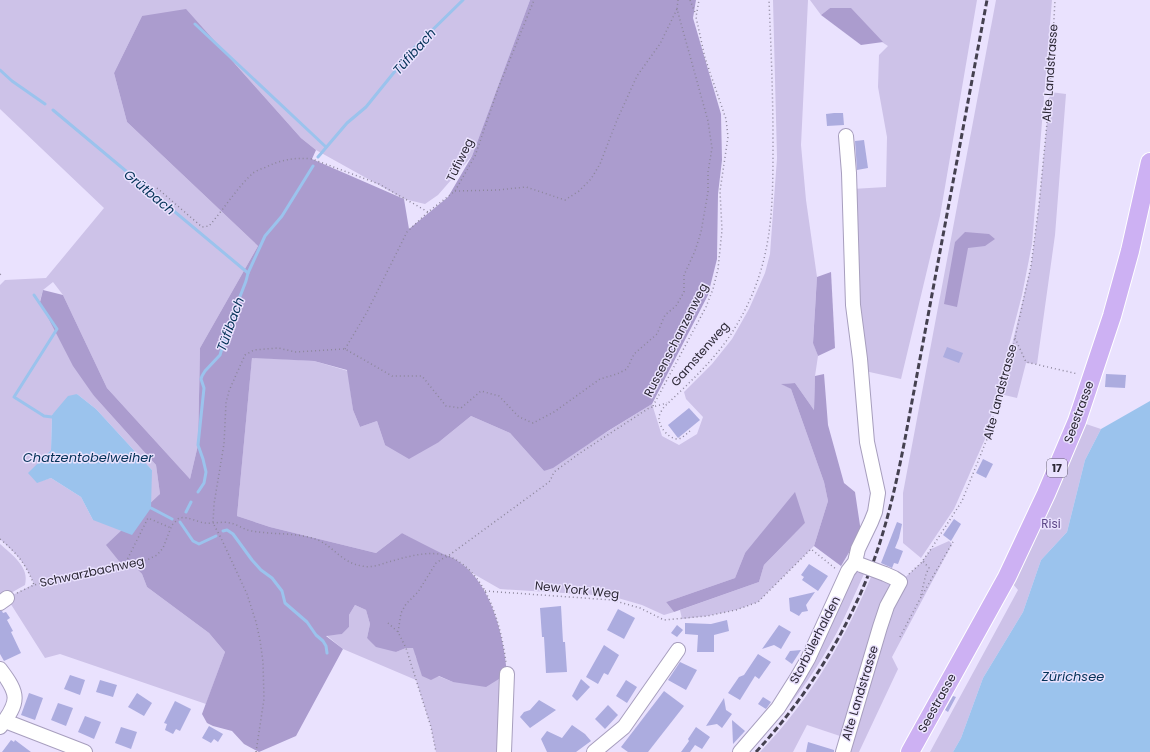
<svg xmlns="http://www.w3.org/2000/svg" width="1150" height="752" viewBox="0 0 1150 752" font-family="Poppins,sans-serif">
	<rect width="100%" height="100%" fill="#eae2fe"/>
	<g fill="#cdc2e8" fill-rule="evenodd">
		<path d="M0 0H530L472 156 438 195 425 204 404 199 316 150 301 138 235 64 142 16 114 73 127 122 258 246 200 348 198 445 190 479 107 388 63 295 53 282 43 290 40 301 94 396 156 465 160 494 124 566H134L142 574 147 587 209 633 225 652 206 704 60 654 45 658 7 598 34 584C25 562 17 555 0 539V285L5 280 46 278 104 208 0 109ZM77 394 96 409 152 470 93 520 81 497 51 478 37 482 29 473 51 450 52 415Z"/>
		<polygon points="773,0 808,0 801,145 806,200 817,277 813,342 818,356 815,376 814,410 795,383 782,384 791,389 824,482 828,501 814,546 758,602 736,610 707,616 682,619 680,610 759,582 764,565 805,523 745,553 735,578 666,602 674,612 664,615 642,605 611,596 500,589 402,533 376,553 270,527 237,516 252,357 314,361 348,371 353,410 360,427 377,421 385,445 439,442 471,416 510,433 544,471 652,404 662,436 679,445 697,434 703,417 686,399 684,392 712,364 732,339 749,309 765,273 770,254 777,158"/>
		<polygon points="810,0 977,0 940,216 901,379 865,371 852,189 886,187 887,137 878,87 879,55 888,46 830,8 821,15"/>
		<polygon points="996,0 1052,0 1032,244 1022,295 985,439 954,509 921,558 903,543 903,493"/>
		<polygon points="1050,92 1066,94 1055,235 1037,364 1026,363 1017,398 1000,394 1031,266 1039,205"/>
		<polygon points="1077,421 1101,429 1085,460 1067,532 1041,560 1023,612 983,678 961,738 953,752 930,752 1018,590 1007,577"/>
		<path d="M949 541 952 544 892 657 898 669 859 752H843L846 738 807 725 793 752H760C810 700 846 638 873 572L900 582 921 563 931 549Z"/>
		<path d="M0 544C12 555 30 567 25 585L0 599Z"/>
		<path d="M865 569 864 574C853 597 844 621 831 643 809 682 781 719 749 752L848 571Z"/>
		<polygon points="355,605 366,610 370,624 367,638 396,652 406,648 414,647 416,658 438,676 453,682 507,674 504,752 436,752 431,727 416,680 343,649 326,635 342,634 349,627 349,615"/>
	</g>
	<g fill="#ab9cce">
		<path d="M530 0H696L693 18 721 114 722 160 718 194 717 259 708 295 652 404 608 431 553 468 544 471 510 433 471 416 439 442 409 459 385 445 377 421 360 427 353 410 347 370 314 361 252 358 237 516 270 527 376 553 402 533C415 540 429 547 443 554 448 556 454 558 459 562 492 584 504 638 507 674L486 687 453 682 439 676 431 680 422 676 413 648H406L396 652 376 647 367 638 370 624 366 610 355 605 349 615V627L342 634 326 636 343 649 296 736 259 752 244 744 232 731 213 726 207 723 202 714 225 652 209 633 147 587 142 574 134 566H123L106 545 160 494 156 465 94 396 73 366 40 302 43 290 63 295 107 388 190 479 198 445 200 348 258 246 127 122 114 73 142 16 186 9 301 138 316 150 312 159 404 199 409 229 448 197 472 156Z"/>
		<polygon points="830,8 851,8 883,42 861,45 821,15"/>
		<polygon points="965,232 989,234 995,239 985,246 968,248 957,307 944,304 955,242"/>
		<polygon points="831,272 835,348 818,356 813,343 817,277"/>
		<polygon points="824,374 828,425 844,483 855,492 861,532 841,566 814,546 828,501 824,482 791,389 781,384 795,383 814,410 815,376"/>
		<polygon points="795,492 805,523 764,565 759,582 674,612 666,602 735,578 745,553"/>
	</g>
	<g fill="#9bc3ed">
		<polygon points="77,394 96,409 152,470 151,508 132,535 93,520 81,497 51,478 37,483 28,473 51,450 52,415 68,396"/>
		<polygon points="1150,401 1150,752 953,752 961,738 983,678 1023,612 1041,560 1067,532 1085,460 1101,429"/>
	</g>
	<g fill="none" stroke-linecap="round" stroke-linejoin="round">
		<g stroke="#9bc3ed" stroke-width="3">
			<polyline points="195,24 326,147"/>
			<polyline points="0,70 12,81 45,104"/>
			<polyline points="53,110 248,273"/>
			<polyline points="318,157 347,123 366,107 413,49 463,0"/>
			<polyline points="34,295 57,329 14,397 44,416 52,417"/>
			<polyline points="198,492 204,483 206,472 203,459 198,445 204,388 201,379 202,376 205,371 220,355 229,325 246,281 248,273 265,236 282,216 313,166"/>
			<polyline points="151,508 172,519"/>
			<polyline points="186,512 191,502"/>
			<polyline points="180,522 193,541 199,544 216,536"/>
			<polyline points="223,531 227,530 233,534 252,560 261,570 272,578 282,591 285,603 307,622 316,635 323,641 326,646 327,653"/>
		</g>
	</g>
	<g fill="#acacdf">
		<polygon points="834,113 843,113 844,125 827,126 826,114"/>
		<polygon points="864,140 868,168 857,170 855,141"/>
		<polygon points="947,347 963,353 959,363 943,357"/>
		<polygon points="1106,374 1126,375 1125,388 1105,387"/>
		<polygon points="689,408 700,420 678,438 668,425"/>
		<polygon points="983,459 993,464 986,478 976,473"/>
		<polygon points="954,519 961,524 951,541 943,535"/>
		<polygon points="897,522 902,524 899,538 895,548 903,551 898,564 894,563 892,568 881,563"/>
		<polygon points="809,564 828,576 818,591 802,580 804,577 801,575"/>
		<polygon points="815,592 806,605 808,611 802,612 799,616 790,611 789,598"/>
		<polygon points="561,606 563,642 565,642 567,672 546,673 544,637 542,637 540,608"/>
		<polygon points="618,609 635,618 624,639 607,630"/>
		<polygon points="0,611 2,611 3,613 6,612 10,618 7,620 13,631 11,632 21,653 4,661 0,654"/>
		<polygon points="727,620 729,631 714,635 714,652 697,652 698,635 685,634 685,623 711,624"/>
		<polygon points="677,625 683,630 677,637 671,633"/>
		<polygon points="779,625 791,632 781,649 774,645 762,649"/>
		<polygon points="604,645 619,655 608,675 604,673 598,684 586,677"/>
		<polygon points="801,650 792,664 785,659 790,651"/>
		<polygon points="758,654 771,662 759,679 755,676 740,700 728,693 739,677 744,675"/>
		<polygon points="680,662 697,670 686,690 668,680"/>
		<polygon points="70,675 85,680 80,695 64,689"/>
		<polygon points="581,679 590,687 577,701 572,696"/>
		<polygon points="100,680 117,685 113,697 96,692"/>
		<polygon points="626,680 637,687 627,703 616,696"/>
		<polygon points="664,691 684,706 648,752 628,752 621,747"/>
		<polygon points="29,693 43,698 35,720 21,715"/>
		<polygon points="137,693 152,703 144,716 128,707"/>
		<polygon points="953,696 956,697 948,712 945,710"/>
		<polygon points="763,697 771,702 766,709 758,704"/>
		<polygon points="724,698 726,710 732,714 722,728 717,724 706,726"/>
		<polygon points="539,700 556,710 530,728 520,717 524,712 530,710"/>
		<polygon points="175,701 191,709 180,731 176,729 173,734 165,730 167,724 164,723"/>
		<polygon points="58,703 73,708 66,726 51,720"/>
		<polygon points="608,705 618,715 605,729 595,719"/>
		<polygon points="85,716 101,722 94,739 78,732"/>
		<polygon points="732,720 745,731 733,744"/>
		<polygon points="572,725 585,734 591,741 576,752 547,752 541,739 547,731 562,738"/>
		<polygon points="209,726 223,734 218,742 214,739 211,743 202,738"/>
		<polygon points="121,727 137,732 131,749 115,743"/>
		<polygon points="696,727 710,737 702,749 695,745 690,752 681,752 689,741 688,739"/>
		<polygon points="11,740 14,742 15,740 31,752 2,752"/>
		<polygon points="808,742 834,750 834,752 806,752"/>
	</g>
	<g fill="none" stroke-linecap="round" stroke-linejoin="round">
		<g stroke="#a79ebe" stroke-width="16">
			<g id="minor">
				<polyline points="0,603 7,598"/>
				<path d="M0 669C19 694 20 701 0 727"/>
				<polyline points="5,721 85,752"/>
				<polyline points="504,752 507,674"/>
				<polyline points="594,752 624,727 678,650"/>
				<polyline points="740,752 778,708 797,678 808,659 848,571 855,562 858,549 871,522 875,512 878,493 867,442 860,359 853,305 849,173 846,136"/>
				<polyline points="843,752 880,627 887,606 900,582 894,578 885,574"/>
			</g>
		</g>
		<g stroke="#fff" stroke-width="20">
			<polyline id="major" points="910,752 1007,577 1046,494 1077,421 1112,316 1130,251 1150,162"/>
		</g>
		<g stroke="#8d879c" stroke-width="1.5" stroke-dasharray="1 3" stroke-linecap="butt">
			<polyline points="690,0 696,15"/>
			<path d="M157 188 202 227 209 226C224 209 236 189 253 173 256 171 260 169 264 168 280 160 294 157 312 159L379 184 428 212"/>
			<polyline points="455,191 498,190 526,187 565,200 579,191 591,179 600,164 617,120 637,76 660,44 677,9"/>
			<polyline points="0,274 1,275"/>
			<polyline points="1015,338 1026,362 1078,374"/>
			<polyline points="345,349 367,312 407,232 428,212 455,191 475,156 498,89 534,0"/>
			<polyline points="653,406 706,307 713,289 718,269 722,230 720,191 728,137 726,119 705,58 696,17 699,0"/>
			<path d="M690 431C686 434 682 439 677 439 668 438 659 427 659 418 659 414 662 410 664 407 690 382 718 357 736 326 773 265 773 210 773 142 773 94 771 47 769 0"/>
			<path d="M0 539C17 553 26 564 34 585"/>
			<polyline points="124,566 148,518 171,528"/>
			<polyline points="909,574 921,563 931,549 962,501 987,439 1015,338 1031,266 1039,205 1050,92 1055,0"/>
			<polyline points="485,591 612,600 640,608 664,620 707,616 736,610 758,602 811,549 836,569"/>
			<path d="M17 593 34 585 124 566 149 559 157 555 163 548 172 525 179 518C188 516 197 522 205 523 213 524 222 521 230 523 237 524 244 530 252 531 274 535 297 532 318 540 334 547 342 563 362 566 370 568 380 565 388 562 411 556 436 547 458 561 490 581 501 628 506 662"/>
			<polyline points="921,595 926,574 929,568 923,561"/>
			<polyline points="388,623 398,632 406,648 431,727 436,752"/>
			<polyline points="398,632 401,613 406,604 418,592 436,563 442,559 448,556 545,485 550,481 554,472 580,453 649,408 667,403"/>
			<polyline points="900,637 920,599 954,540"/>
			<polyline points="256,752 264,699 263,662 260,640 256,622 247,594 221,538 213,523 214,504 224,444 226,403 229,391 236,375 245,355 254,350 278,348 296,352 345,349 392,376 422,376 446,406 461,408 481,391 499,396 519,417 533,423 554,412 600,379 617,374 627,369 634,354 657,334 665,315 676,306 684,292 684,275 695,251 701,232 708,192 708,172 712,148 708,121 677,9 678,0"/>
		</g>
		<use href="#minor" stroke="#fff" stroke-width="14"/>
		<use href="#major" stroke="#cdb1f3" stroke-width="18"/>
		<path stroke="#454150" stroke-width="3" stroke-dasharray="6 3" stroke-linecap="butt" d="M756 752C807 697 848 631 874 560 888 521 897 480 905 439L987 0"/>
		<g stroke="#a79ebe" stroke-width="16" stroke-linecap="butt">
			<polyline id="minor-bridge" points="861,565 885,574"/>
		</g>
		<use href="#minor-bridge" stroke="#fff" stroke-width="14"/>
	</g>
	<g text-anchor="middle" stroke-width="3" stroke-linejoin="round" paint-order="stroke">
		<rect fill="#eae2fe" stroke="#645f71" stroke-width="1" x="1047" y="459" width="20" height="18" rx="3"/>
		<g font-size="11" font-weight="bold" fill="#2b2734">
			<text x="1057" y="472">17</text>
		</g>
		<g font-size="12" fill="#2b2734" stroke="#eae2fe">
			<text transform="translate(1050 73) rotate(-86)" y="4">Alte Landstrasse</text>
			<text transform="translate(460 160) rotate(-64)" y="4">Tüfiweg</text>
			<text transform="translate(676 340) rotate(-63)" y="4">Russenschanzenweg</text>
			<text transform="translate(700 354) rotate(-49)" y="4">Gamstenweg</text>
			<text transform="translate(1000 392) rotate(-75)" y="4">Alte Landstrasse</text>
			<text transform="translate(1079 412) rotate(-70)" y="4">Seestrasse</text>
			<text transform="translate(92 572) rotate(-12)" y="4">Schwarzbachweg</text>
			<text transform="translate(577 590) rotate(6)" y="4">New York Weg</text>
			<text transform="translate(815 640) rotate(-63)" y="4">Storbülerhalden</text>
			<text transform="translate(860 693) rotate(-73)" y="4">Alte Landstrasse</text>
			<text transform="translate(937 703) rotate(-61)" y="4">Seestrasse</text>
		</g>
		<g font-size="12" fill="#5e4888" stroke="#eae2fe">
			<text x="1051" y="528">Risi</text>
		</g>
		<g font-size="13" font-style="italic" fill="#033157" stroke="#eae2fe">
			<text transform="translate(414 51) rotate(-48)" y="5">Tüfibach</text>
			<text transform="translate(150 192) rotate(40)" y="5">Grütbach</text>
			<text transform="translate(230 324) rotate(-70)" y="5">Tüfibach</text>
			<text x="88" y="462">Chatzentobelweiher</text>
			<text x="1073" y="681">Zürichsee</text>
		</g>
	</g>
</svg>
